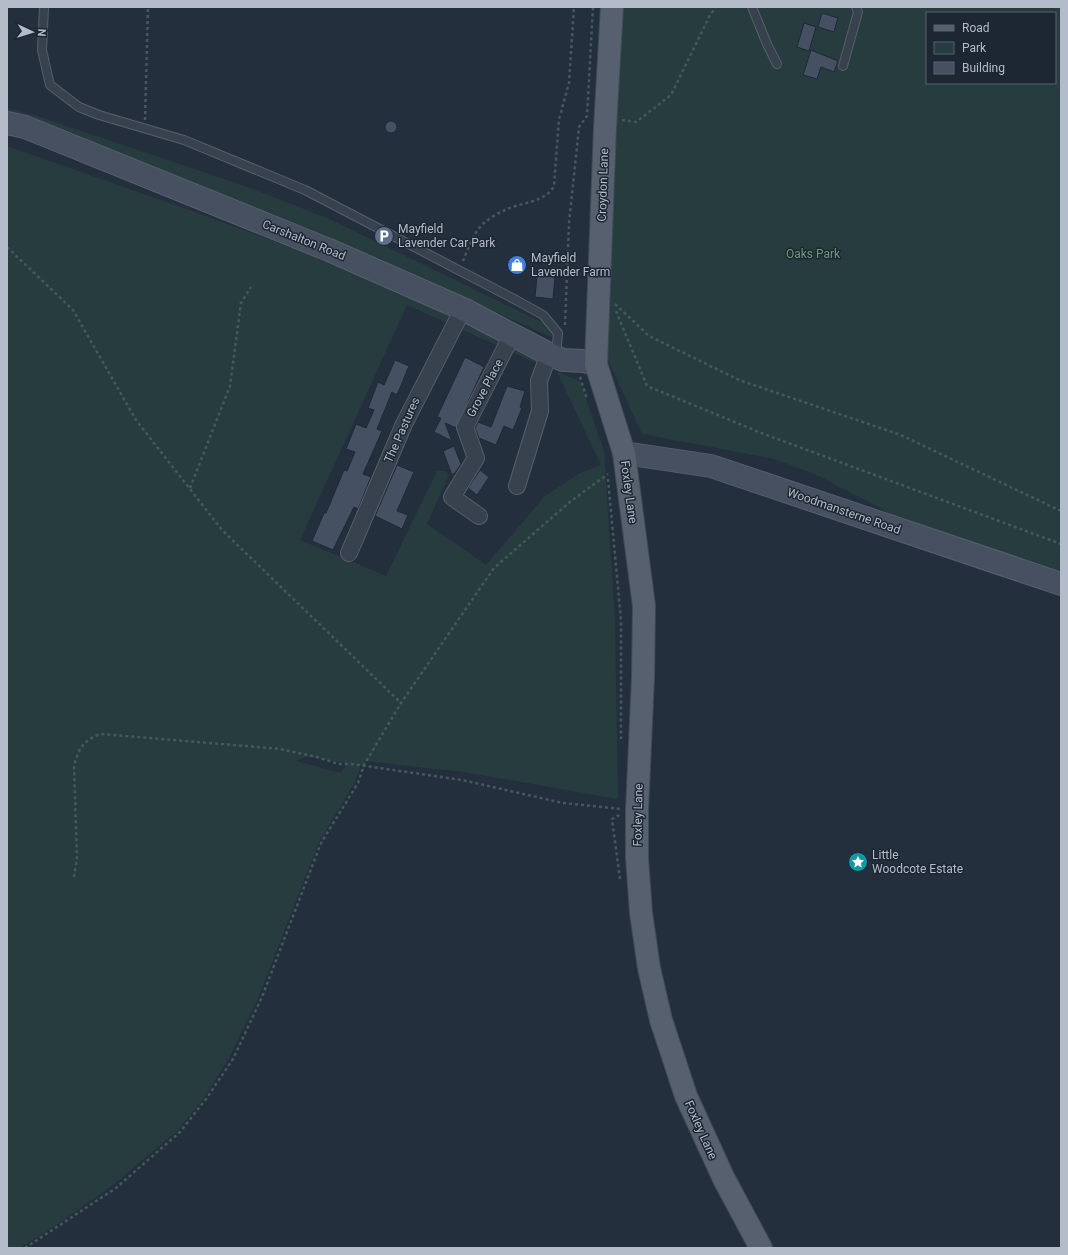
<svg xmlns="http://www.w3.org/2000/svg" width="1068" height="1255" viewBox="0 0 1068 1255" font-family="Roboto,sans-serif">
	<rect width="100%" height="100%" fill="#242f3e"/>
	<g fill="#263c3f" fill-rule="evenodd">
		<path d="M612 7H1061V595L1013 578 819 476 774 459 642 434 608 360 605 128ZM927 13H1055V83H927Z"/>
		<polygon points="7,108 43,118 248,187 327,218 558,330 551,337 339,242 7,116"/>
		<path d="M7 146 198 213 325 260 542 355 536 363 407 305 300 540 386 576 437 471H445L449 475 427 524 486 565 545 496 580 473 601 465 557 372 580 381 604 451 615 620 618 799 463 772 366 761 364 765H361L355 782 319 842 259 996 230 1056 204 1098 177 1131 113 1185 49 1230 20 1248H7ZM306 757 346 763H347L341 773 296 761Z"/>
	</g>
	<g fill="#455162" stroke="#1f2835">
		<polygon points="822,13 838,18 834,32 818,27"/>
		<polygon points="804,23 816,27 809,51 797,47"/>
		<polygon points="811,50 838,61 834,72 821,67 817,79 803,75"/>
		<circle cx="391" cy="127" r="6"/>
		<polygon points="537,276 555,277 553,299 535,297"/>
		<polygon points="465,357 484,367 456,428 445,423 452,441 434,432 441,418 437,417"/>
		<polygon points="395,360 409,366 397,395 392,392 377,429 382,431 363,474 371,477 358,509 354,507 333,550 312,541 324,513 326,513 344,470 347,471 355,452 346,449 356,424 366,428 374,410 368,408 378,382 384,385"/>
		<polygon points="507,386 525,391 520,407 522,408 513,430 504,426 496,445 479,438 475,428 478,422 491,427"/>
		<polygon points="454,446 461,464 455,473 452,475 443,451"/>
		<polygon points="397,465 414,472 397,511 408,515 402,529 375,516"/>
		<polygon points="480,470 489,477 477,495 468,488"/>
	</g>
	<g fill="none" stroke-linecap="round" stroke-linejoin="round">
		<g stroke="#565f6c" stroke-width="10">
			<g id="service">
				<polyline points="44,7 42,50 50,85 79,107 99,115 184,140 305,190 516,300 543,315 558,333 556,356"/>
				<polyline points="752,7 767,44 777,64"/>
				<polyline points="843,66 858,12 856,7"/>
			</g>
		</g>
		<g stroke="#565f6c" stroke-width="18">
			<g id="minor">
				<polyline points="517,486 540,411 539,381 549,354"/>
				<polyline points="479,516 452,497 476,458 465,427 512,335"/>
				<polyline points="349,553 404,424 463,309"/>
			</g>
		</g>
		<g stroke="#565f6c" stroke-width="24">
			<g id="secondary">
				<polyline points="7,123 25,127 329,250 463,309 549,354 563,360 584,361 596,364"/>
				<polyline points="624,453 711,466 1061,584"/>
			</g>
		</g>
		<g stroke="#414a57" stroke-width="24">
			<polyline id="primary" points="612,7 605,128 596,364 624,453 644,606 643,677 637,811 637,858 641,913 649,968 661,1020 686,1096 724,1179 761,1248"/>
		</g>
		<g stroke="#44595c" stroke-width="2.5" stroke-dasharray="3 3" stroke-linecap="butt">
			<polyline points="145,120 148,7"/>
			<polyline points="622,120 636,122 671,95 710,15 716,7"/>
			<polyline points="7,247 73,310 136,420 222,530 401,703"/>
			<path d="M463 261C468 249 474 231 484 223 490 218 498 213 505 210 521 202 545 203 554 186L559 119 569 83 574 7"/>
			<polyline points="615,304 649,336 739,380 901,435 1061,511"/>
			<polyline points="616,311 647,386 764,434 1061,544"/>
			<polyline points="565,325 569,223 579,127 587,116 593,7"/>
			<polyline points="580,377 587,399"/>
			<polyline points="608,479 621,620 621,739"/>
			<polyline points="190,488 230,386 241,303 251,287"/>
			<path d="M74 877 77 857 74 767C78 749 83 740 101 734L280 749 317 757 338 764H352L462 780 563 803 621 809"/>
			<polyline points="620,879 612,819 621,814"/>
			<polyline points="25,1248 116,1188 180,1132 206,1099 233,1059 262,997 321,843 358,783 364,765 401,703 494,568 571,501 608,474"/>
		</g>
		<use href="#service" stroke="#38414e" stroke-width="8"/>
		<use href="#minor" stroke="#38414e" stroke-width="16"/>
		<use href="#secondary" stroke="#465061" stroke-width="22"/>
		<use href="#primary" stroke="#56606e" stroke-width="22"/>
	</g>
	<defs>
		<g id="parking-disc" transform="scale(1)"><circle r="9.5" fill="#5c6f8a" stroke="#1d2633"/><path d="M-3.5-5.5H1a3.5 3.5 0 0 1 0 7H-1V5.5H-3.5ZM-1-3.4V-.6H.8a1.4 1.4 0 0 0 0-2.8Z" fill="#fff"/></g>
		<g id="shop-disc" transform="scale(1)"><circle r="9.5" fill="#3f7fe0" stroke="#1d2633"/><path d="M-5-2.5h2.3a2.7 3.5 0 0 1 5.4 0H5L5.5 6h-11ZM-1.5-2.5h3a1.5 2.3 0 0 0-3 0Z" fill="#fff"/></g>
		<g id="sight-disc" transform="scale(1)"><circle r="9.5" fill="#0f9aa8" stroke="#1d2633"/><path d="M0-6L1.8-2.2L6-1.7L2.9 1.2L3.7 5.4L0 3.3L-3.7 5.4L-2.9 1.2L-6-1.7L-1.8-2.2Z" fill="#fff"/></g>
	</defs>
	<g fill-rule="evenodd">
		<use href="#parking-disc" x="384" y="236"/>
		<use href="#shop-disc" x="517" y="265"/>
		<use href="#sight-disc" x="858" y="862"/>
	</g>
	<g text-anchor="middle" stroke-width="3" stroke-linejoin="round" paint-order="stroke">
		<g font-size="12" fill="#b4bcc9" stroke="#1d2633">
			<text transform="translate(603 185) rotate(-88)" y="4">Croydon Lane</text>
			<text transform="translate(304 240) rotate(22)" y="4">Carshalton Road</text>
			<text transform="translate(485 388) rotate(-62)" y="4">Grove Place</text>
			<text transform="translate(402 430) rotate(-66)" y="4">The Pastures</text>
			<text transform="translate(629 492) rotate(82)" y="4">Foxley Lane</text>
			<text transform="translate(844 511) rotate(19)" y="4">Woodmansterne Road</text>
			<text transform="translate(638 815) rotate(-89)" y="4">Foxley Lane</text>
			<text transform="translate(701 1130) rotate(66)" y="4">Foxley Lane</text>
		</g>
		<g font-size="12" fill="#b4bcc9" stroke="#1d2633" text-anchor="start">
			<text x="398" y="233">Mayfield<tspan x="398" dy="14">Lavender Car Park</tspan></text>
			<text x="531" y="262">Mayfield<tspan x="531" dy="14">Lavender Farm</tspan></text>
			<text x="872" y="859">Little<tspan x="872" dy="14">Woodcote Estate</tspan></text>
		</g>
		<g font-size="12" fill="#6b9a76" stroke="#1d2633">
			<text x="813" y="258">Oaks Park</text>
		</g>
	</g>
	<rect width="1068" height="1255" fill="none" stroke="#b4bcc9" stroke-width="16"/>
	<rect x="926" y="12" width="130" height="72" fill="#1d2633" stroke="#59626f"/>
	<rect x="934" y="25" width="20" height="6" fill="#56606e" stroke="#59626f"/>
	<text x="962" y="32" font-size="12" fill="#b4bcc9">Road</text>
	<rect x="934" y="42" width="20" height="12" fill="#263c3f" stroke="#59626f"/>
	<text x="962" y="52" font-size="12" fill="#b4bcc9">Park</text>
	<rect x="934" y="62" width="20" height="12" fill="#455162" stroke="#59626f"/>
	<text x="962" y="72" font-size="12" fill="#b4bcc9">Building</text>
	<g transform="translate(32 32) rotate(94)" stroke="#1d2633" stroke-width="3" paint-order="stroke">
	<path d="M0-3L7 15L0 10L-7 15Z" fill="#b4bcc9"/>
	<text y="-6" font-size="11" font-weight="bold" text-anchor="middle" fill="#b4bcc9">N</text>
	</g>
</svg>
